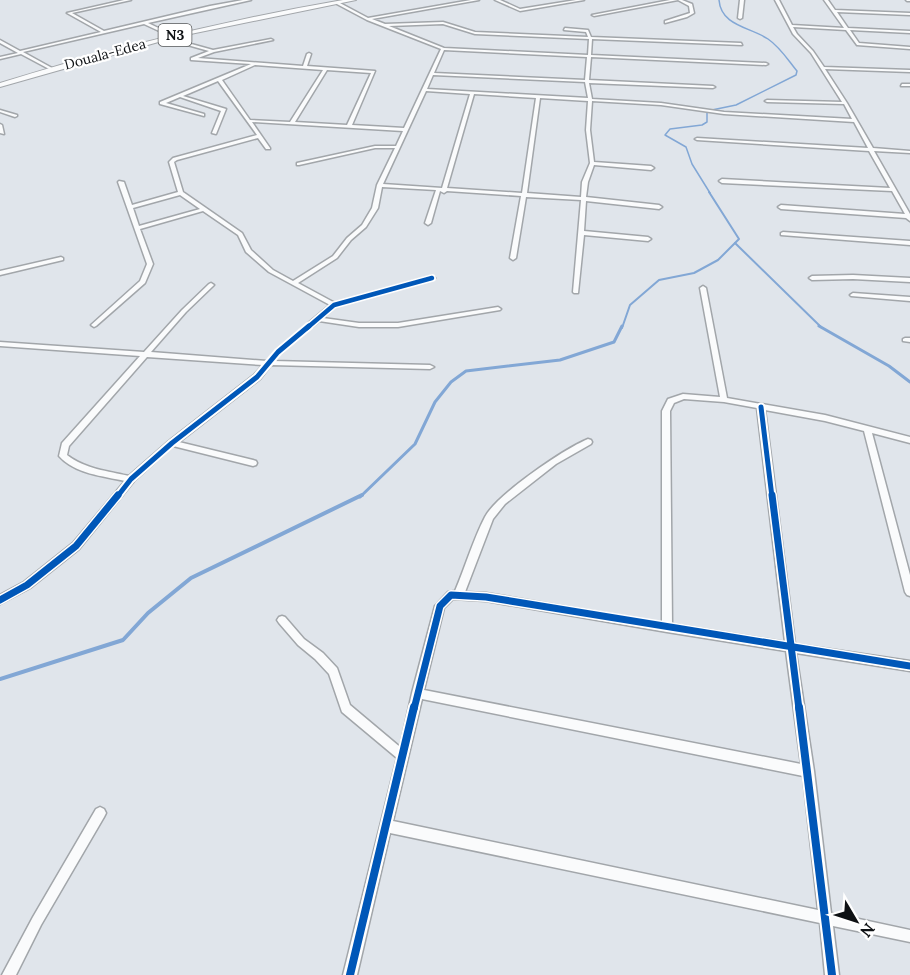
<svg xmlns="http://www.w3.org/2000/svg" width="910" height="975" viewBox="0 0 910 975" font-family="Lora,serif">
	<rect width="100%" height="100%" fill="#e0e5eb"/>
	<g fill="none" stroke-linecap="round" stroke-linejoin="round">
		<path stroke="#82a7d5" stroke-width="1.5" d="M710 193 692 164 686 147 665 135 670 129 702 125 707 122V111L736 105 796 75 797 71C788 60 780 47 768 39 750 27 721 26 719 0"/>
		<g stroke="#82a7d5" stroke-width="2">
			<polyline points="735,243 822,328"/>
			<polyline points="622,328 630,305 659,280 694,273 718,260 739,239 709,192"/>
		</g>
		<g stroke="#82a7d5" stroke-width="3">
			<polyline points="819,326 889,366 910,382"/>
			<polyline points="360,497 415,444 435,402 451,382 466,371 560,360 614,342 622,326"/>
		</g>
		<polyline stroke="#82a7d5" stroke-width="4" points="0,679 123,640 148,613 191,578 362,495"/>
		<g stroke="#a2a6aa" stroke-width="3">
			<g id="minor">
				<polygon points="124,0 131,0 72,13 104,31 210,6 243,0 251,0 148,23 173,35 172,37 144,24 23,52 52,68 51,70 21,54 0,59 0,57 18,53 0,43 0,40 20,51 101,32 67,13"/>
				<path d="M471 0H479L372 19 385 24 443 22 475 32 588 37 586 32 564 30 565 28 588 30 591 37 741 43 742 45 592 39 591 55 766 63 768 64 766 65 591 57 589 80 713 86 715 87 713 88 589 83 592 99 661 103 724 112 852 119 844 104 767 102 765 101 767 100 842 102 811 53 793 34 775 0H779L792 25 844 28 824 0H828L835 10 910 13V15L837 12 848 28 910 31V33L850 30 859 43 910 47V49L857 45 846 30 793 27 797 34 813 51 824 67 910 70V72L825 69 847 103 873 148 910 151V153L874 151 910 214V221L906 218 781 209 778 207 781 205 905 214 892 191 722 183 719 181 722 179 890 188 869 151 697 140 695 139 697 138 868 148 854 122 724 114 661 105 592 101 590 130 594 162 651 166 654 168 651 170 594 165 588 182 586 197 659 205 662 207 659 209 586 201 584 231 648 237 651 239 648 241 584 235 578 293H574L573 292 581 200 526 197 516 258 513 260 510 258 521 196 447 191 444 193 440 191 431 223 428 225 425 223 436 190 382 187 378 208 366 227 351 240 337 258 298 283 335 303 432 276 435 278 336 306 323 318 359 323H398L498 307 501 309 500 310 398 327H359L319 321 280 354 274 361 430 365 434 367 430 369 271 365 260 379 179 442 253 460 256 461 257 463 256 465 253 466 173 446 134 481 79 549 30 588 0 604V595L24 582 73 543 125 481C103 476 75 474 59 456L62 443 140 356 0 346V342L144 352 182 310 209 284 211 283 214 285 213 286 186 312 151 352 267 361 276 350 330 305 269 272 246 252 238 235 203 211 140 229 153 264 145 283 96 326 94 327 91 325 140 281 147 264 118 182 119 181 124 182 132 205 178 192 169 162 173 158 257 135 218 81 183 96 226 109 216 134 212 133 221 111 180 97 166 103 204 114V116L160 104V102L251 64 191 60V58L209 51 166 39V37L213 50 271 39 273 40 214 52 198 58 303 66 307 54 309 53 311 54 307 66 375 71 352 125 404 128 441 49 367 20 335 3 338 2 368 18ZM443 24 475 34 589 39 588 55 444 48 389 26ZM444 50 587 57 585 80 434 73ZM255 65 323 70 290 122 250 120 222 80ZM327 70 371 73 347 125 295 122ZM433 75 585 82 588 98 427 89ZM426 91 470 94 442 188 383 184ZM474 94 536 98 522 193 447 188ZM540 98 588 101 586 130 590 163 582 182 581 197 527 193ZM252 122 403 131 396 146H375L297 163V165H299L375 148H395L377 185 372 208 362 225 347 238 333 256 293 281 273 270 251 250 242 233 183 192 174 162 177 160 258 138 266 149H270V148ZM180 195 200 209 139 226 133 208ZM147 357 263 365 254 375 169 441 129 476C108 471 85 469 67 455L69 446Z"/>
				<polygon points="495,0 500,0 520,9 576,0 584,0 520,11"/>
				<polygon points="670,0 682,0 692,4 694,13 687,17 665,23 665,21 690,13 689,6 678,0 594,16 592,15"/>
				<polygon points="740,0 744,0 742,18 740,19 738,18"/>
				<polygon points="906,0 910,0 910,1 907,1"/>
				<polygon points="902,84 910,84 910,86 901,86"/>
				<polygon points="0,110 17,115 17,116 15,117 0,112"/>
				<polygon points="0,124 2,125 4,134 0,133"/>
				<polygon points="783,232 910,241 910,245 781,235 781,233"/>
				<polygon points="61,257 63,258 63,260 0,275 0,271"/>
				<polygon points="853,275 910,278 910,282 853,279 812,280 809,278 812,276"/>
				<path d="M703 286 706 288 727 398 825 415 910 437V443L872 433 910 575V596L907 595 905 592 864 431 825 421 765 410 795 644 910 661V671L796 653 814 771 831 913 910 930V942L833 926 839 975H825L820 923 390 833 357 975H343L397 758 342 712 329 674 315 659 298 645 279 623 277 620 279 617 282 616 285 617 304 639 323 653 337 668 350 705 400 747 412 693 435 606 448 592 455 591C465 568 473 540 485 517 496 495 564 449 588 439L591 440 592 442 591 444 556 464 505 504 493 519 465 592 486 593 662 623V411L668 399 683 394 720 397 700 288ZM684 399 724 402 757 408 785 642 672 624 670 411 674 403ZM453 599 486 601 667 632 786 651 801 764 424 690 444 608ZM422 699 803 776 818 910 393 821Z"/>
				<polygon points="853,293 910,297 910,301 851,296 850,295"/>
				<polygon points="905,338 910,338 910,342 903,341 903,339"/>
				<polygon points="100,807 104,809 106,813 104,817 41,925 16,975 2,975 33,917 96,809"/>
			</g>
		</g>
		<g stroke="#a2a6aa" stroke-width="2">
			<path id="trunk" d="M343 0H356L176 37 0 87V83C113 48 227 20 343 0Z"/>
		</g>
		<use href="#minor" fill="#fafbfc" fill-rule="evenodd"/>
		<use href="#trunk" fill="#fafbfc" fill-rule="evenodd"/>
		<g stroke="#fff" stroke-width="8">
			<polyline id="cycleway-far3" points="307,328 334,305 432,278"/>
		</g>
		<g stroke="#fff" stroke-width="9">
			<g id="cycleway-far2">
				<polyline points="761,407 772,497"/>
				<polyline points="117,497 131,479 172,443 257,377 278,352 309,326"/>
			</g>
		</g>
		<g stroke="#fff" stroke-width="10">
			<g id="cycleway-far1">
				<polyline points="772,495 799,709"/>
				<polyline points="0,600 27,585 76,546 118,495"/>
				<polyline points="414,709 440,606 451,595 486,597 910,666"/>
			</g>
		</g>
		<g stroke="#fff" stroke-width="12">
			<g id="cycleway">
				<polyline points="799,707 832,975"/>
				<polyline points="350,975 414,707"/>
			</g>
		</g>
		<use href="#cycleway-far3" stroke="#0057b8" stroke-width="4.5"/>
		<use href="#cycleway-far2" stroke="#0057b8" stroke-width="5"/>
		<use href="#cycleway-far1" stroke="#0057b8" stroke-width="7"/>
		<use href="#cycleway" stroke="#0057b8" stroke-width="8"/>
	</g>
	<g text-anchor="middle" stroke-width="4.5" stroke-linejoin="round" paint-order="stroke">
		<rect fill="#fff" stroke="#56585a" stroke-width="1.5" x="158.5" y="24" width="33" height="22" rx="4.5"/>
		<g font-size="14" font-weight="bold" fill="#0e1114">
			<text x="175" y="40">N3</text>
		</g>
		<g font-size="14" fill="#0e1114" stroke="#fff">
			<text transform="translate(105 54) rotate(-15)" y="5">Douala-Edea</text>
		</g>
	</g>
	<g transform="translate(856 921) rotate(129)" stroke="#ffffff" stroke-width="4.5" paint-order="stroke">
	<path d="M0-4.5L10 22L0 15L-10 22Z" fill="#0e1114"/>
	<text y="-9" font-size="16" font-weight="bold" text-anchor="middle" fill="#0e1114">N</text>
	</g>
</svg>
